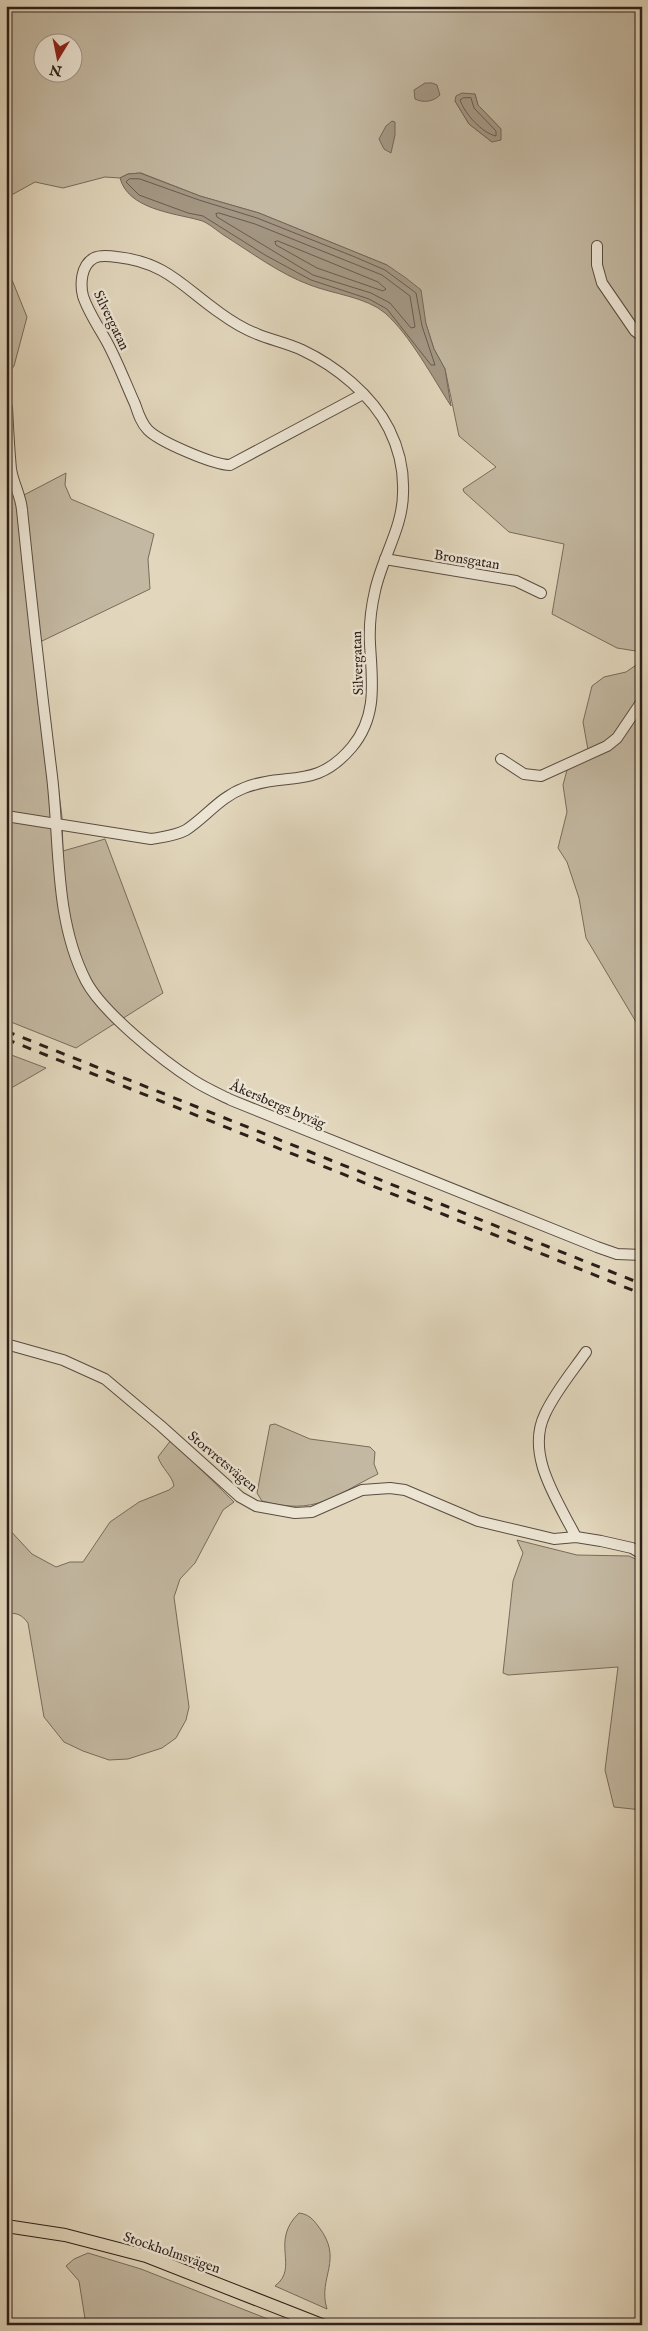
<svg xmlns="http://www.w3.org/2000/svg" width="648" height="2331" viewBox="0 0 648 2331" font-family="'IM FELL English',serif">
	<rect width="100%" height="100%" fill="#e2d7bd"/>
	<filter id="stains"><feTurbulence type="fractalNoise" baseFrequency=".004" numOctaves="4"/><feColorMatrix values="0 0 0 0 .2 0 0 0 0 .09 0 0 0 0 .02 0 0 0 .5 -.17"/></filter>
	<radialGradient id="worn" r=".72"><stop offset=".6" stop-color="#630" stop-opacity="0"/><stop offset="1" stop-color="#630" stop-opacity=".3"/></radialGradient>
	<g fill="#c3b8a1" stroke="#786b5c" fill-rule="evenodd">
		<path d="M6 6H642V652L617 648 552 614 564 544 509 532 464 492 463 489 496 467 459 436 445 369 434 349 426 324 387 265 259 213 200 196 141 173 128 174 120 178 105 177 63 188 35 182 6 198ZM42 42H72V72H42ZM475 94 478 105 501 129 492 142 469 124 455 101Z"/>
		<polygon points="6,265 27,317 14,366 6,376"/>
		<polygon points="6,469 22,496 66,473 65,485 71,499 154,534 148,559 150,589 40,642 62,817 63,851 105,839 163,993 76,1048 6,1020"/>
		<polygon points="642,661 642,1032 586,938 579,898 567,862 558,848 567,812 563,785 567,770 609,748 588,750 583,722 592,686 604,677 626,672"/>
		<polygon points="6,1053 46,1068 6,1091"/>
		<path d="M275 1424 310 1439 370 1447 375 1452 374 1464 378 1474C333 1496 316 1516 262 1501L257 1493 270 1425Z"/>
		<path d="M171 1440 234 1502 223 1510 195 1563 180 1579 174 1597 189 1707 186 1720 176 1738 162 1748 128 1759 109 1760 83 1751 64 1742 44 1717 28 1623C22 1615 17 1612 6 1614V1526L32 1554 56 1567 70 1562H83L110 1522 139 1502 169 1490 174 1486C172 1475 162 1469 158 1457Z"/>
		<polygon points="517,1540 577,1555 629,1556 642,1562 642,1810 614,1807 605,1770 618,1667 508,1675 503,1673 513,1581 523,1553"/>
		<path d="M299 2213C308 2214 313 2219 318 2226 345 2260 317 2277 327 2309L275 2286C300 2267 269 2242 299 2213Z"/>
		<polygon points="88,2253 141,2269 283,2325 86,2325 79,2281 66,2266 74,2259"/>
	</g>
	<g fill="#a49885" stroke="#746759">
		<path d="M425 83H432L437 85 440 95C433 102 423 103 415 99L414 90Z"/>
		<polygon points="462,93 475,94 478,105 501,129 501,140 492,142 469,124 455,101 456,96"/>
		<polygon points="392,121 395,122 395,135 391,153 384,149 379,139 386,126"/>
		<path d="M140 173 200 196 259 213 387 265 406 278 421 290 426 324 434 349 445 369 451 406C433 378 410 335 385 313 366 297 333 294 310 285 280 274 252 253 225 236 217 231 208 222 199 220 173 213 128 209 120 178L128 174Z"/>
	</g>
	<g fill="none" stroke-linecap="round" stroke-linejoin="round">
		<g stroke="#685b4e" stroke-width="1">
			<path d="M471 98 474 108 496 131V136C482 133 465 114 460 100L463 98Z"/>
			<polygon points="140,179 199,200 257,218 355,257 385,270 416,293 422,326 435,365 431,365 387,309 369,299 311,280 265,255 203,216 188,213 139,195 126,182 129,179"/>
			<polygon points="219,213 255,224 382,275 410,296 415,327 411,328 390,303 371,293 313,275 217,217 216,214"/>
			<polygon points="278,241 378,282 386,289 383,291 317,268 276,245 275,242"/>
		</g>
		<g stroke="#5a4c41" stroke-width="12">
			<g id="minor">
				<polyline points="597,246 597,265 602,283 635,331 642,336"/>
				<path d="M7 407C8 427 9 448 11 469 13 483 21 496 22 510 31 599 41 687 52 776 60 843 54 919 86 981 102 1012 163 1061 193 1080 205 1088 219 1094 231 1100L597 1247 617 1254 642 1255"/>
				<polyline points="385,559 516,581 541,593"/>
				<polyline points="501,759 524,774 541,776 607,746 617,738 642,701"/>
				<path d="M6 816 151 839C163 837 175 836 186 830 206 817 220 797 244 788 287 771 315 791 352 747 378 716 372 681 370 644 369 626 371 608 375 591 382 558 403 527 403 493 404 471 399 449 389 429 372 395 336 366 302 350 287 343 271 340 257 334 244 329 231 321 220 313 184 288 166 262 117 257 110 256 100 255 94 258 81 265 80 284 83 296 88 312 100 329 108 344 118 363 126 384 135 404 138 413 141 423 148 430 160 442 214 465 230 465L363 394"/>
				<polyline points="6,1344 63,1360 105,1379 161,1426 240,1497 256,1506 295,1513 312,1512 362,1490 390,1488 405,1490 478,1521 554,1539 576,1537 601,1541 632,1548 642,1554"/>
				<path d="M576 1537C558 1501 525 1455 545 1414 555 1392 572 1372 586 1352"/>
			</g>
		</g>
		<g stroke="#2c1e18" stroke-width="14">
			<polyline id="major" points="6,2226 65,2235 146,2256 322,2325"/>
		</g>
		<use href="#minor" stroke="#ece5d4" stroke-width="10"/>
		<use href="#major" stroke="#e2d7bd" stroke-width="12"/>
		<g stroke="#2c1e18" stroke-width="3" stroke-dasharray="9 9" stroke-linecap="butt">
			<polyline points="6,1031 642,1284"/>
			<polyline points="6,1039 642,1294"/>
		</g>
	</g>
	<g text-anchor="middle" stroke-width="5" stroke-linejoin="round" paint-order="stroke">
		<g font-size="14" fill="#2c1e18" stroke="#ece5d4">
			<text transform="translate(112 320) rotate(64)" y="5">Silvergatan</text>
			<text transform="translate(467 559) rotate(9)" y="5">Bronsgatan</text>
			<text transform="translate(357 663) rotate(-92)" y="5">Silvergatan</text>
			<text transform="translate(278 1104) rotate(23)" y="5">Åkersbergs byväg</text>
			<text transform="translate(223 1461) rotate(40)" y="5">Storvretsvägen</text>
			<text transform="translate(172 2252) rotate(19)" y="5">Stockholmsvägen</text>
		</g>
	</g>
	<rect width="648" height="2331" fill="none" stroke="#e2d7bd" stroke-width="25"/>
	<rect x="8" y="8" width="633" height="2316" fill="none" stroke="#2c1e18" stroke-width="2.5"/>
	<rect x="12" y="12" width="623" height="2306" fill="none" stroke="#2c1e18"/>
	<g transform="translate(58 58) rotate(190)"><circle r="24" fill="#ece5d4" stroke="#9f9589"/>
	<path d="M0-4L9 19L0 12L-9 19Z" fill="#8f2418"/>
	<text y="-8" font-size="14" font-weight="bold" text-anchor="middle" fill="#2c1e18">N</text>
	</g>
	<rect width="100%" height="100%" filter="url(#stains)"/>
	<rect width="100%" height="100%" fill="url(#worn)"/>
</svg>
